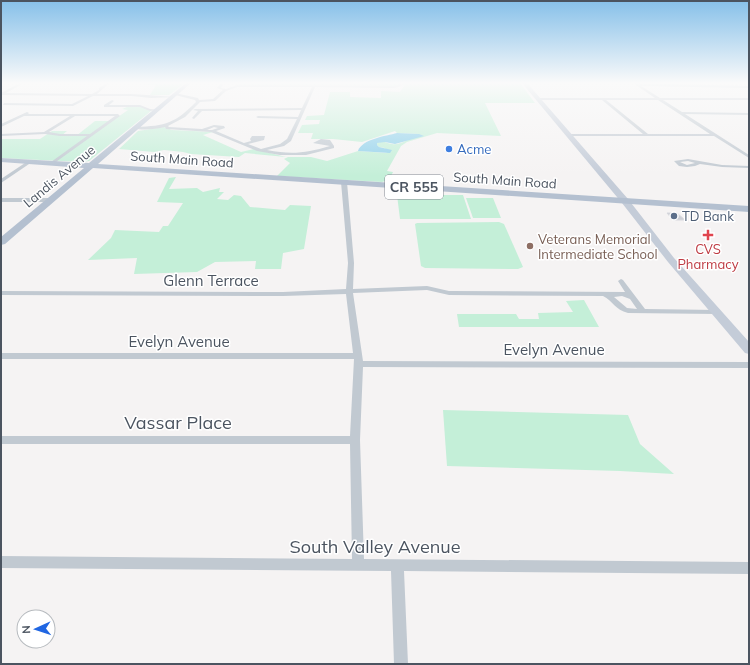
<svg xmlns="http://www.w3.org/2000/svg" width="750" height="665" viewBox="0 0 750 665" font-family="Mulish,sans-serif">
	<rect width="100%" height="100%" fill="#f5f3f3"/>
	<g fill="#c4efd8">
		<polygon points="149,83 185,83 169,95 150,95 156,85 146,85"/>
		<polygon points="241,83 398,83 397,86 237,85"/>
		<path d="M402 83H520L535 103H485L501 136 437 133 407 142 401 146 387 171 393 172 389 180 382 182 277 176 290 163 284 159 288 157H311L327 161 358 151 387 153 385 148 379 147 377 145V143C384 140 386 143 392 144 400 146 412 137 419 134L397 133 395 131 362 142 333 139H311L313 133H298L302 125 319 124 320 120H305L307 116 324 115 330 92H350V97L381 98V91L400 92 404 86Z"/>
		<polygon points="141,106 151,111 89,161 82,162 1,158 1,139 40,139 52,131 67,131 61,136 76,136 95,121 112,121 128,110 122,109 127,107"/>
		<polygon points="164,127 172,130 213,132 203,135 241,152 254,149 286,157 245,153 239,157 191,154 183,152 164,150 154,152 119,149 138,131"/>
		<polygon points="176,177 169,189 197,188 203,192 220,188 219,192 224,192 217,199 228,200 234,195 241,196 250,207 285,210 290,205 311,206 304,249 283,253 281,269 255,269 256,261 215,262 197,272 134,274 137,258 88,260 111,238 115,230 159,232 163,226 168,226 183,203 157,202 169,178"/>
		<polygon points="397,195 463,195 471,219 400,219"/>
		<polygon points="466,198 493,198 501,218 473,218"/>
		<polygon points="499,222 504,224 523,267 518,269 425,268 421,266 415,224 417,223"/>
		<polygon points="584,300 599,327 459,327 457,314 516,314 519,319 539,319 538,313 573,312 566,301"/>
		<polygon points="443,410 628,415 640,444 674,474 620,471 447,466"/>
	</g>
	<path fill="#93d2eb" d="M397 133 419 134 424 136 395 144 385 142 377 143V145L379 147 392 150 390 153 358 151C362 139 386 136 397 133Z"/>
	<polygon fill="#cdcfd5" stroke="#d7d8de" points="667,213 677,213 685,220 673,220"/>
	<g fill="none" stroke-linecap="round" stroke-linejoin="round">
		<g fill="#c1c9d1" fill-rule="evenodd">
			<polygon points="20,83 24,83 6,93 92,94 99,90 99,88 107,83 110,83 97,94 132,94 176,97 151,98 132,96 93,96 73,106 3,105 4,103 72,104 88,96 1,95 1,93"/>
			<path d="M221 83H224L221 88 226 89 237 85 394 86 398 85 397 83H401L402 86 394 88 315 87 291 141 284 146 267 150C292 155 306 153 330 146L313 143 321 139 330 140 334 146V148L306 155H280L257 151 211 132 166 129 165 127C156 129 142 131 134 128L136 127C166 126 175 123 196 102L195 100 175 95V93L198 98 199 100 213 99 223 90 217 88ZM237 87H312L302 108 195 109 193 110 198 111 192 118 194 119 202 111 301 110 298 117 258 116 256 117 258 118 297 119 287 139 280 144 261 149 248 144 264 140 265 136H252L250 139 251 141 244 143 216 131 225 128 224 126 214 125 202 129 169 127 168 126 185 117 200 102 215 101 226 91ZM214 127 218 128 212 130H207Z"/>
			<path d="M633 83 749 86V88L641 86 660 98H749V100H663L682 112 749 113V115L685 114 749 155V158L714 136H567L566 135 568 134H643L602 100H538L536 99 538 98H655ZM606 100H658L710 134H648Z"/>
			<polygon points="112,100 114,101 109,105 140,105 150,109 159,110 150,111 140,107 104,107 104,105"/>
			<path d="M27 112 29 113 28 114H118L120 116 53 164H51V162L87 136H60L45 134 1 136V134L44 132 70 116H24L1 127V124ZM75 116H115L90 134H60L49 132Z"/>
			<path d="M688 159 722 165 749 166V168L722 167 700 164 695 166 687 167 679 166 674 161ZM688 161 695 163 687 165 680 162Z"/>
			<polygon points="28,161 32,162 1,183 1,179"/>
			<path d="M344 180 347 182 354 263 353 289 427 286 449 291 625 292 618 281 621 279 623 280 645 309 717 310 721 312 717 314 628 313C615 310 613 301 603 296L449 295 427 290 353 293 363 361 749 362V368L363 367 360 440 364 559 749 562V574L404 571 408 664H394L391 571 1 568V556L352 559 350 444H1V436H350L354 359H1V353H353L346 294 283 296 1 295V291L283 292 346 289 348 263 341 182ZM622 296 630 299 637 309 627 308 614 297Z"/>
			<polygon points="1,198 51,198 54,200 51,202 1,202"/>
		</g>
		<polygon fill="#c4ccd8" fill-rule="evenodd" points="522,83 527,83 628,199 674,258 749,342 749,354 745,353 668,262 622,203"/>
		<polygon fill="#b4c0d0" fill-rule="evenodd" points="186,83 191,83 98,164 749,206 749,212 93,168 5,244 1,245 1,237 84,168 1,162 1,158 89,163"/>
	</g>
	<linearGradient id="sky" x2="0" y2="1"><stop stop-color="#86c0e9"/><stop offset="0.47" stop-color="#fafafa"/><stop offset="1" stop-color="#fafafa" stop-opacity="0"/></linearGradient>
	<rect width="750" height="176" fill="url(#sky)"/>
	<circle fill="#3f7fe0" stroke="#fff" stroke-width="1.5" cx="449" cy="149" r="4"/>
	<circle fill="#5c6f8a" stroke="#fff" stroke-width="1.5" cx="674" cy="216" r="4"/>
	<path fill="#e0444e" stroke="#fff" stroke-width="1.5" d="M706 229h4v4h4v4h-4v4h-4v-4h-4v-4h4z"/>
	<circle fill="#8d6e63" stroke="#fff" stroke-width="1.5" cx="530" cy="246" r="4"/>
	<g text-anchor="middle" stroke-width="3" stroke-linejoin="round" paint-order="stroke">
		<g font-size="13" fill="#366cbe" stroke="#fff" text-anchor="start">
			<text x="457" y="154">Acme</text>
		</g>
		<g font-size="13" fill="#4b5460" stroke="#fff">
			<text transform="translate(182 159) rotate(4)" y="5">South Main Road</text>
			<text transform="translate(59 176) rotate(-40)" y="5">Landis Avenue</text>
			<text transform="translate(505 180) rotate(4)" y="5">South Main Road</text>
		</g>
		<g font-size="13" fill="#4e5e75" stroke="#fff" text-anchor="start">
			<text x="682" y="221">TD Bank</text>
		</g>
		<g font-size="13" fill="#785e54" stroke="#fff" text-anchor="start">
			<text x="538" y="244">Veterans Memorial<tspan x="538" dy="15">Intermediate School</tspan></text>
		</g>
		<g font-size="13" fill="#be3a42" stroke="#fff">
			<text x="708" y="254">CVS<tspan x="708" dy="15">Pharmacy</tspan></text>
		</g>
		<rect fill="#fff" stroke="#818790" stroke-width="1" x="385" y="175" width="58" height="24" rx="3"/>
		<g font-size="14" font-weight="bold" fill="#4b5460">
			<text x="414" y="192">CR 555</text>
		</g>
		<g font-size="15" fill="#4b5460" stroke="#fff">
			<text x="211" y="286">Glenn Terrace</text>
			<text x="179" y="347">Evelyn Avenue</text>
			<text x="554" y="355">Evelyn Avenue</text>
		</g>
		<g font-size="18" fill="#4b5460" stroke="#fff">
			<text x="178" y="429">Vassar Place</text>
			<text x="375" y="553">South Valley Avenue</text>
		</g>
	</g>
	<rect width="750" height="665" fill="none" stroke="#4b5460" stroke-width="4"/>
	<g transform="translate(36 629) rotate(267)"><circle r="19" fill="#ffffff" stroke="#b7bbbf"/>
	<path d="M0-3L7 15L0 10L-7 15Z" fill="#2066e2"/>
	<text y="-6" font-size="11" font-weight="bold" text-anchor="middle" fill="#4b5460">N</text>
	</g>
</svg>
